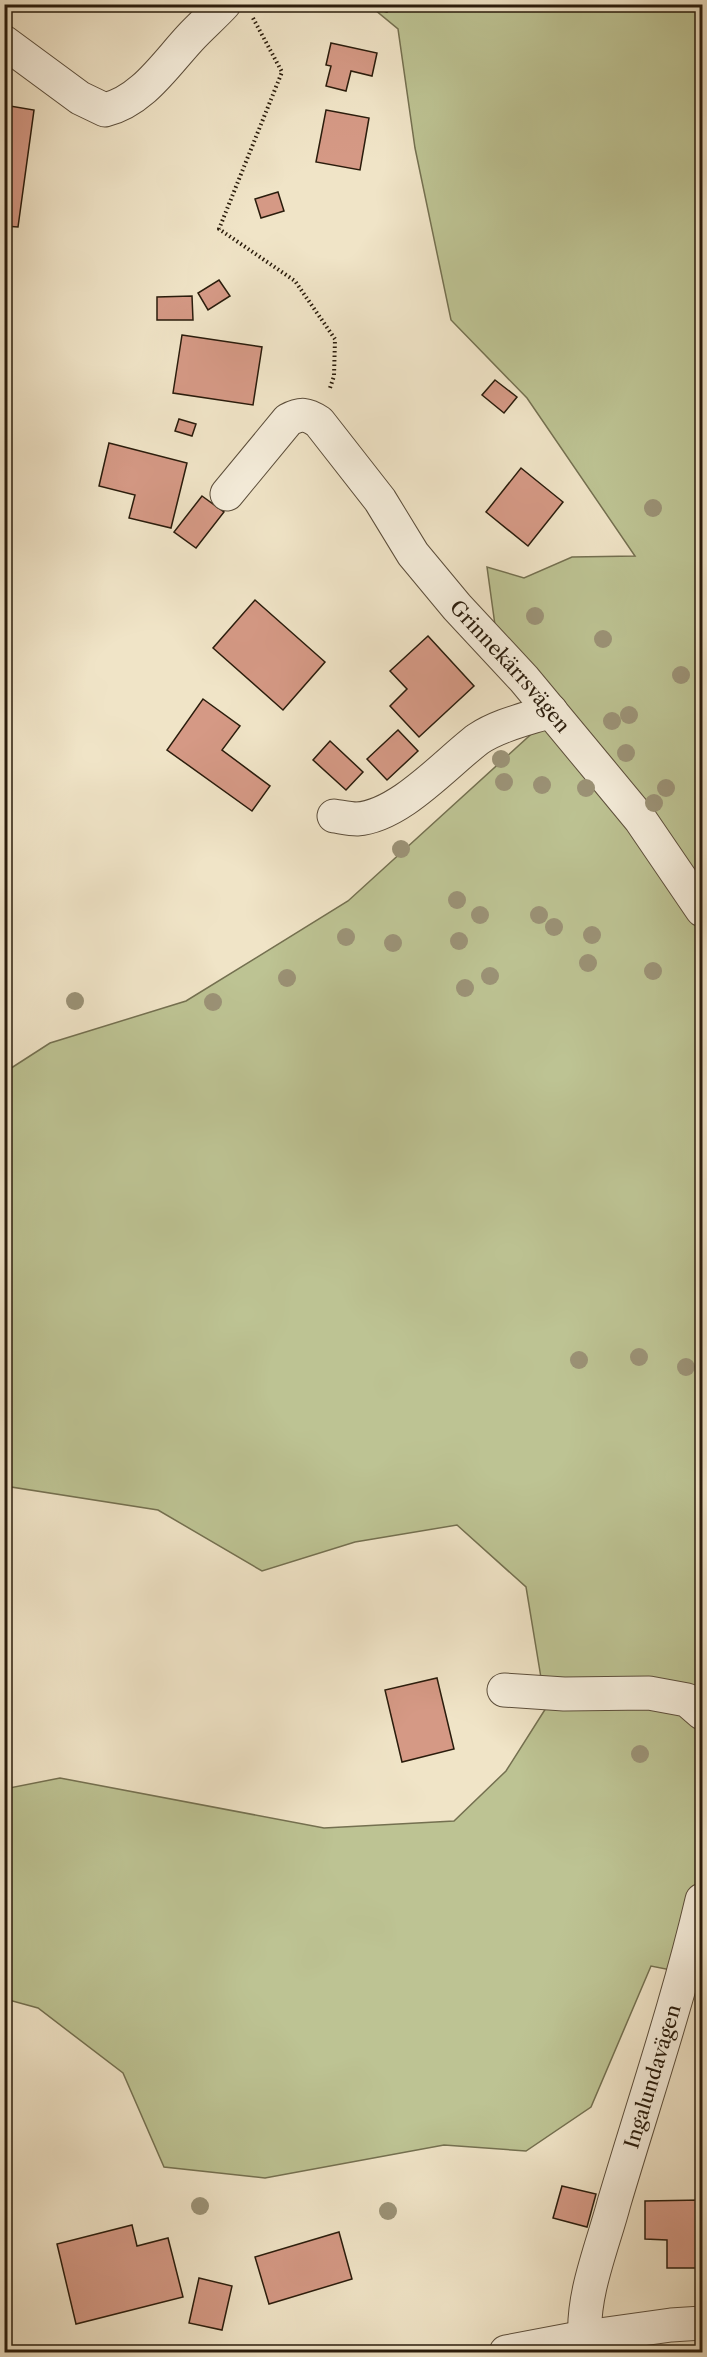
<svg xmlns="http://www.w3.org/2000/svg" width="707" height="2357" viewBox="0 0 707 2357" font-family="'Libre Caslon Text',serif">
	<rect width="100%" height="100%" fill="#f0e4c7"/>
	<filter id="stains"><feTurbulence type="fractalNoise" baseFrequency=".00333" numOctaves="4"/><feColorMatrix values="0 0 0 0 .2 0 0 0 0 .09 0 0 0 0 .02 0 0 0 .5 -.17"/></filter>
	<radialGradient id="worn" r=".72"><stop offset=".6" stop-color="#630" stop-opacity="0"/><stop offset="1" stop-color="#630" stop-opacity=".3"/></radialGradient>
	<polygon fill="#bdc393" stroke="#747050" stroke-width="1.5" points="369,5 702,5 702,1976 651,1966 591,2107 526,2151 444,2145 265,2178 164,2167 123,2073 38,2008 5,1999 4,1789 60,1778 324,1828 454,1821 506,1771 546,1708 526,1587 457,1525 355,1542 262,1571 158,1510 5,1486 5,1072 50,1043 186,1001 348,901 539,727 495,625 487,567 524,578 572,557 635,556 527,398 451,320 415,148 398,29"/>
	<g fill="#d59985" stroke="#2a1c0c" stroke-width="1.5">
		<polygon points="369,4 389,4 387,12 368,7"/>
		<polygon points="331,43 377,53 372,76 351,71 346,91 326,86 331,66 326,65"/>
		<polygon points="4,105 34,110 18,227 4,226"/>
		<polygon points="326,110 369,118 360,170 316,162"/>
		<polygon points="278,192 284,211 261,218 255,199"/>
		<polygon points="219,280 230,296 208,310 198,293"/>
		<polygon points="192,296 193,320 157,320 157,297"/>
		<polygon points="182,335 262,347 253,405 173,393"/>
		<polygon points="495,380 517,397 504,413 482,395"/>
		<polygon points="179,419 196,424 192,436 175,431"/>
		<polygon points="109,443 187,463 171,528 129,518 135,495 99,486"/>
		<polygon points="521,468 563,502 528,546 486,512"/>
		<polygon points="202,496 224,512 196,548 174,532"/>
		<polygon points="255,600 325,662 283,710 213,648"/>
		<polygon points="428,636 474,686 419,737 390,706 407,689 390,671"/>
		<polygon points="203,699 240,726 222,750 270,786 252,811 167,750"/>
		<polygon points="398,730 418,751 387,780 367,759"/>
		<polygon points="330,741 363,772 346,790 313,760"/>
		<polygon points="437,1678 454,1749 402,1762 385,1690"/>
		<polygon points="562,2186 596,2194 587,2227 553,2218"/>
		<polygon points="702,2200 702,2268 667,2268 667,2240 645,2239 645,2201"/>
		<polygon points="132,2225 137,2246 168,2238 183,2297 76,2324 57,2244"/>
		<polygon points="339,2232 352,2279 269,2304 255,2257"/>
		<polygon points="199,2278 232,2286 222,2330 189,2323"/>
	</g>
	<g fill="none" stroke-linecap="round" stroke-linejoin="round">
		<g stroke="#5c4e3b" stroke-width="35">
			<g id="minor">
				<path d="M4 42 80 98 105 110C142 101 165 65 190 38 201 26 213 16 224 4"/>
				<path id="s1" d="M227 494 288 420C301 413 307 414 319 422L380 500 413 554 457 607 524 679 602 773 640 819 702 910"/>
				<path d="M334 816C341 817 350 819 357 819 400 816 445 764 478 739 499 725 527 719 551 711"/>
				<polyline points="504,1690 564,1694 649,1693 687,1700 702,1713"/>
				<path id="s2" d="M585 2337C582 2294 603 2245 614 2203 644 2102 678 2002 702 1900"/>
				<polyline points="506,2352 585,2337 671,2325 702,2323"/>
			</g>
		</g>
		<polyline stroke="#2a1c0c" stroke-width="4" stroke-dasharray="1.5 3" stroke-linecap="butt" points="253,18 282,72 219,229 295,281 335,339 334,376 330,388"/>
		<use href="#minor" stroke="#f5eddb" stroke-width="33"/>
	</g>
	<g fill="#9b9276">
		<circle cx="653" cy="508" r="9"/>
		<circle cx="535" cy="616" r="9"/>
		<circle cx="603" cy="639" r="9"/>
		<circle cx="681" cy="675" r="9"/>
		<circle cx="629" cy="715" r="9"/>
		<circle cx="612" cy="721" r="9"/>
		<circle cx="626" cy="753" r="9"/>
		<circle cx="501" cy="759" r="9"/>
		<circle cx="504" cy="782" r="9"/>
		<circle cx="542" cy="785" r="9"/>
		<circle cx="586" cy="788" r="9"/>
		<circle cx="666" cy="788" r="9"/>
		<circle cx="654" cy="803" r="9"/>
		<circle cx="401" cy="849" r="9"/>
		<circle cx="457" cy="900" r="9"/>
		<circle cx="480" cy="915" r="9"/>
		<circle cx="539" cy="915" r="9"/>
		<circle cx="554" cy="927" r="9"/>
		<circle cx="592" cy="935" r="9"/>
		<circle cx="346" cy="937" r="9"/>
		<circle cx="459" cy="941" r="9"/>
		<circle cx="393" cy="943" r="9"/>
		<circle cx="588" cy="963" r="9"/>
		<circle cx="653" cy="971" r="9"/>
		<circle cx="490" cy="976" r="9"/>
		<circle cx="287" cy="978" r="9"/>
		<circle cx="465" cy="988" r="9"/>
		<circle cx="75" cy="1001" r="9"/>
		<circle cx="213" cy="1002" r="9"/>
		<circle cx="639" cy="1357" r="9"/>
		<circle cx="579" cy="1360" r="9"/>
		<circle cx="686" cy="1367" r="9"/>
		<circle cx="640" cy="1754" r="9"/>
		<circle cx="200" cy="2206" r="9"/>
		<circle cx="388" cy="2211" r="9"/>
	</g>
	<g text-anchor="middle" stroke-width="5" stroke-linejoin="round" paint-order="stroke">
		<g font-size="20" fill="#2a1c0c" stroke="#f5eddb">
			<text dy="7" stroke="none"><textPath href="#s1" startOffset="440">Grinnekärrsvägen</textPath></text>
			<text dy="7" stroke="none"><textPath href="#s2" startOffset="270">Ingalundavägen</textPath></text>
		</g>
	</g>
	<rect width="707" height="2357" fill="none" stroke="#f0e4c7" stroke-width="24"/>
	<rect x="6" y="6" width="695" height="2345" fill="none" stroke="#2a1c0c" stroke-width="3"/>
	<rect x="12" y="12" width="683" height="2333" fill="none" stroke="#2a1c0c" stroke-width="1.5"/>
	<rect width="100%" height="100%" filter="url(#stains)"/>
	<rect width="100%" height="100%" fill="url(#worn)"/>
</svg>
